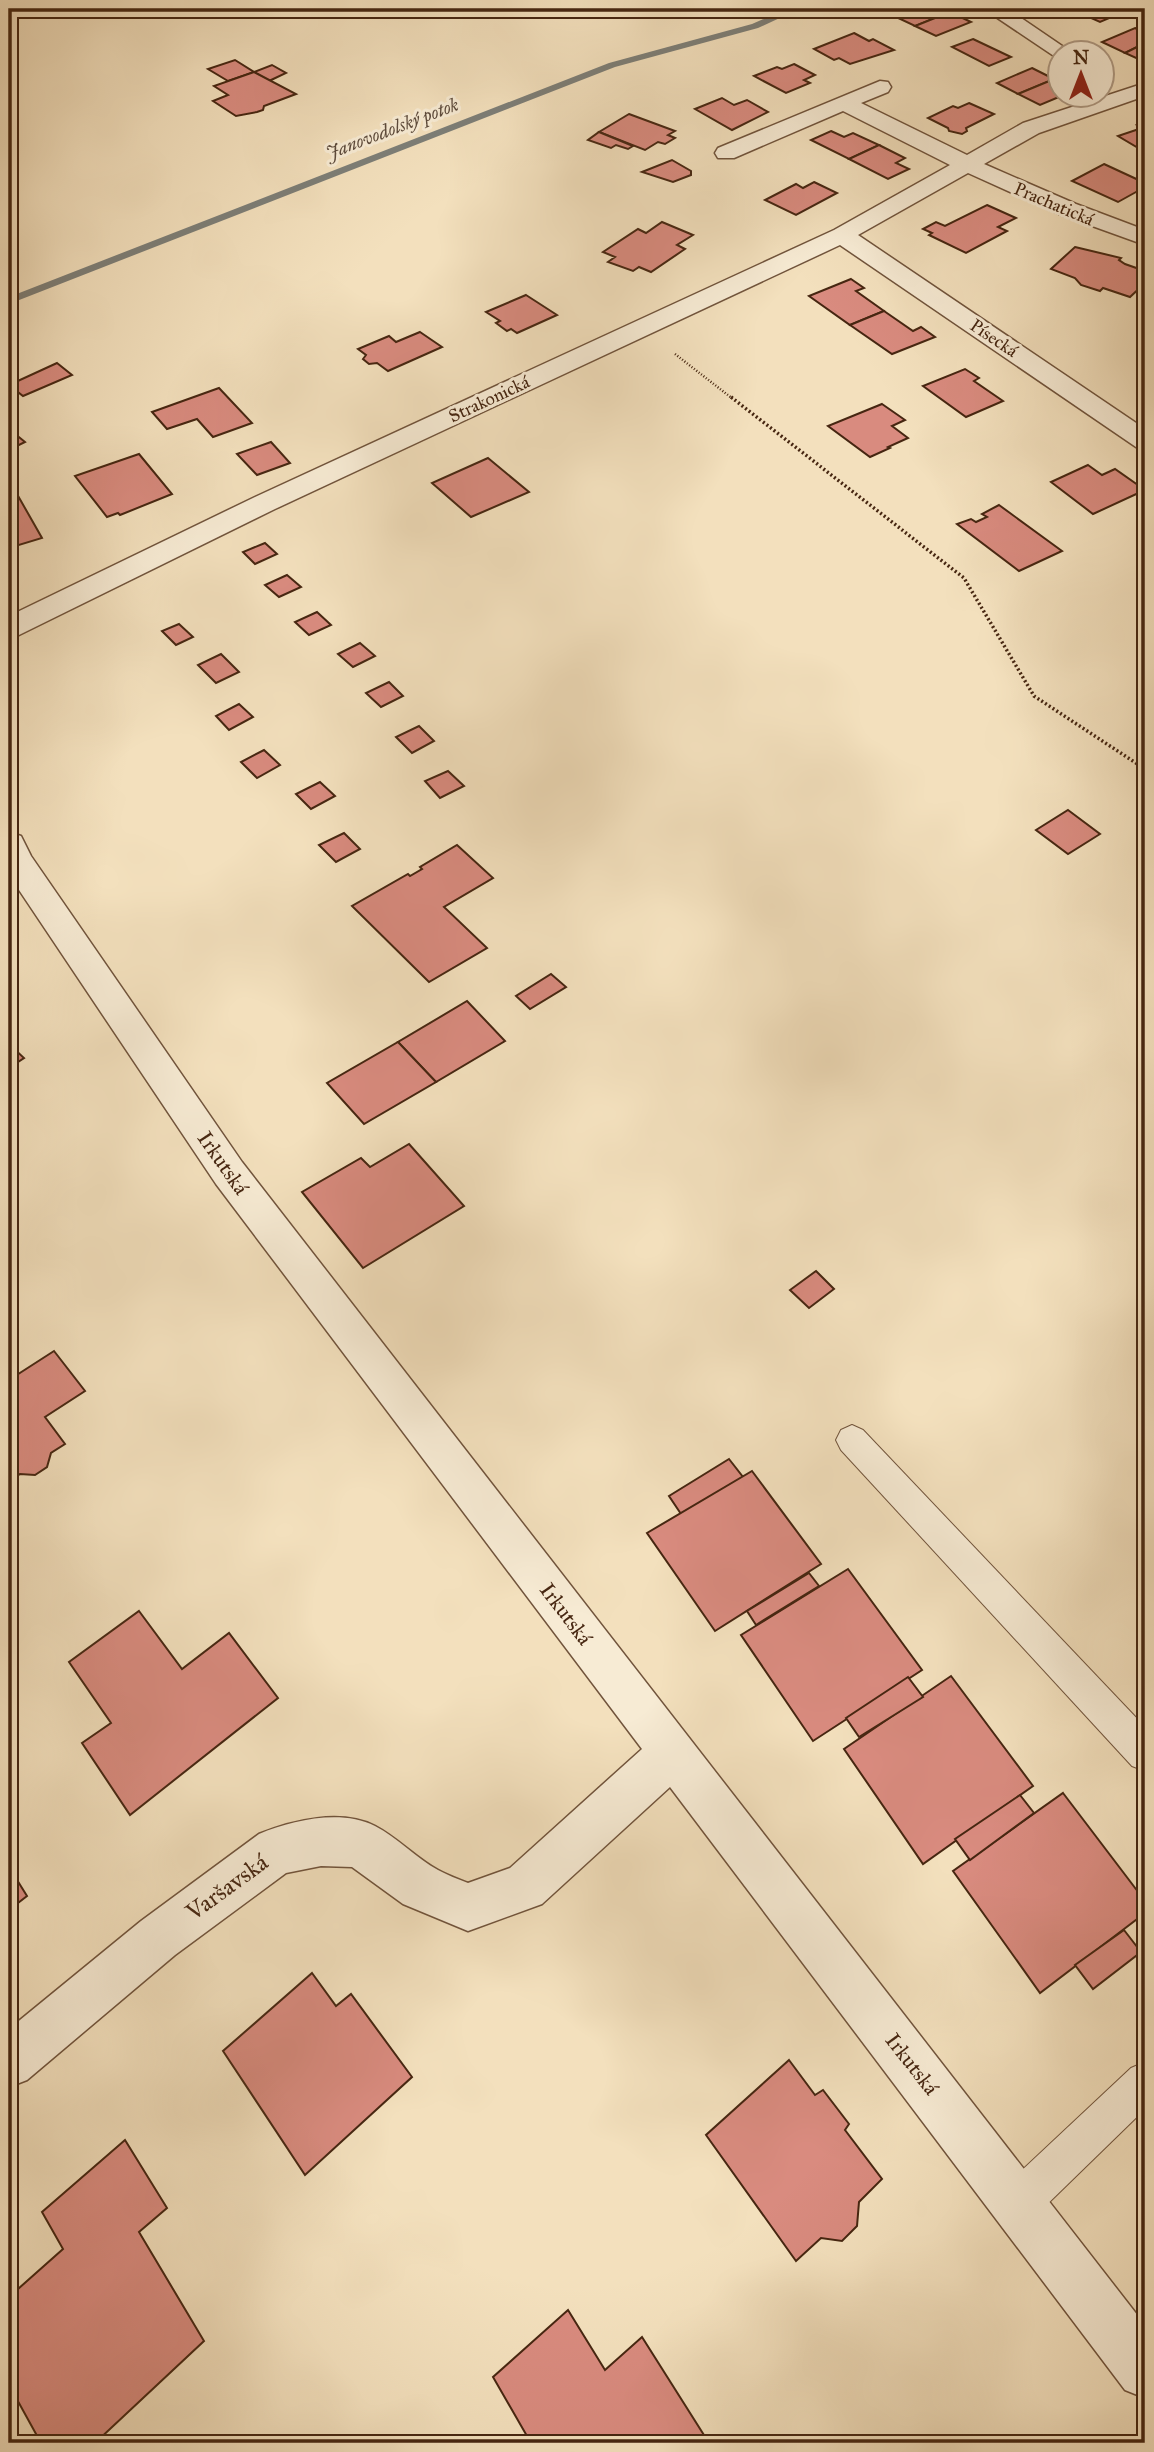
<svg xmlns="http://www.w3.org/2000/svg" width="1154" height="2452" viewBox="0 0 1154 2452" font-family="'IM FELL Great Primer',serif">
	<rect width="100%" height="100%" fill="#f3e0bd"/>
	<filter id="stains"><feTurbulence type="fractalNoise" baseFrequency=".00286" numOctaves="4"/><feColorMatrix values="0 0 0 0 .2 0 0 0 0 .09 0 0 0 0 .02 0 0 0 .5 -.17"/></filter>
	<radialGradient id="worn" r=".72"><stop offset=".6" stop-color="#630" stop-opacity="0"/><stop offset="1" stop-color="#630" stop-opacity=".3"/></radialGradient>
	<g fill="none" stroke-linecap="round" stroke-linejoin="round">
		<polygon fill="#7d7f78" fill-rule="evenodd" points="787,9 799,9 758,28 615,67 9,304 9,297 609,63 752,24"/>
	</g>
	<g fill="#d98b7f" stroke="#462611" stroke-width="2">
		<polygon points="912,9 944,9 950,12 915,26 894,16"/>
		<polygon points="1071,9 1111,9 1121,13 1100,22"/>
		<polygon points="950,12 971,22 936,36 915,26"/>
		<polygon points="1135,28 1145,33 1145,43 1125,53 1102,42"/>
		<polygon points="854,33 869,41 873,39 894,50 850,64 839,58 834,60 814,49"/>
		<polygon points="973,39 1011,57 989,66 952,47"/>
		<polygon points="1145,43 1145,62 1125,53"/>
		<polygon points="235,60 254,72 228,81 208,69"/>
		<polygon points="794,64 815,75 804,80 810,83 786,93 754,76 777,67 782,69"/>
		<polygon points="272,65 286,73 269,81 254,72"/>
		<polygon points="1032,68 1054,79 1018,94 997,83"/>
		<polygon points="254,72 296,94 264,106 263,110 257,112 236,116 213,101 228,95 214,86"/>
		<polygon points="1054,79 1060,82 1060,94 1066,94 1040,105 1018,94"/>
		<polygon points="722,98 734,105 747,100 768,112 732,130 695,109"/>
		<polygon points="969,103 994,114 966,128 967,131 962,134 949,131 948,128 928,118 953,106 958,108"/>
		<polygon points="629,114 675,131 668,135 675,138 665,144 658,142 645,150 599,132"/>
		<polygon points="1145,122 1145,152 1118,136 1142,128 1137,125"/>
		<polygon points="831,131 844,137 853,133 879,145 849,159 811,140"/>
		<polygon points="599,132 633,146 628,149 616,145 611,148 588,140"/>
		<polygon points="879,145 905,158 896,163 909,169 888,179 849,159"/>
		<polygon points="672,160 691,171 691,175 673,182 642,172"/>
		<polygon points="1104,164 1145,183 1145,187 1118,202 1072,181"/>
		<polygon points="814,182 837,193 796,215 765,200 796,184 803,188"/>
		<polygon points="987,205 1016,218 998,227 1007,231 966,253 929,235 932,233 923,229 936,222 945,226"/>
		<polygon points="662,222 693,235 677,245 685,249 651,272 639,267 633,271 608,262 615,257 603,252 638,229 646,233"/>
		<polygon points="1075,247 1121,258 1119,260 1125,264 1145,271 1145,283 1130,297 1103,288 1100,291 1081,285 1075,278 1051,269"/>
		<polygon points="851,279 864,288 856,291 884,311 850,325 809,296"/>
		<polygon points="526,295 557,315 517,333 511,329 507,331 496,323 500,321 486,312"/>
		<polygon points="884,311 913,331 921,327 935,337 892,354 850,325"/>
		<polygon points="420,332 442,347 388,371 377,363 369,364 363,359 366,355 358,349 389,336 396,342"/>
		<polygon points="57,363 72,375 23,396 9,385"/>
		<polygon points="965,369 979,378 974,381 1003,401 966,417 923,386"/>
		<polygon points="219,388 252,423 213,437 197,419 167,429 152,412"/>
		<polygon points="882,404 905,420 892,426 908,438 888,447 890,448 870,457 828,426"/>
		<polygon points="9,429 25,442 9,450"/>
		<polygon points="271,442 290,463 257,475 237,454"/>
		<polygon points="139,454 172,494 120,515 118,513 107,517 75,476"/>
		<polygon points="488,458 529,492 471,517 432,483"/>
		<polygon points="1088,465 1102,475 1115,469 1145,490 1093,514 1051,482"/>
		<polygon points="13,487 42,538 9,548 9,488"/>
		<polygon points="999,505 1062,551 1019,571 957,524 971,519 976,522 987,517 982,514"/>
		<polygon points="265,543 277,554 255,564 243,552"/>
		<polygon points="287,575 301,587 279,597 265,585"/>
		<polygon points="317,612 331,625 309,635 295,622"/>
		<polygon points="179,624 193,637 176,645 162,631"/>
		<polygon points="360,643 375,656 353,667 338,654"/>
		<polygon points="221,654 239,672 216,683 198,665"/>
		<polygon points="389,682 403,696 381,707 366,693"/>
		<polygon points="239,704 253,717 229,730 216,716"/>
		<polygon points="419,726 434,741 412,753 396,737"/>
		<polygon points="264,750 280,765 257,778 241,762"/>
		<polygon points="448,771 464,786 440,798 425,781"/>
		<polygon points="320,782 335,796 311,809 296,794"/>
		<polygon points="1068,810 1100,834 1068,854 1036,830"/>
		<polygon points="344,833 360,849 336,862 319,845"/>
		<polygon points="457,845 493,878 444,907 487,948 429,982 352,906 408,874 410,876 422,869 420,867"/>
		<polygon points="551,974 566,987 530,1009 516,996"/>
		<polygon points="467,1001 505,1041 436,1082 398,1042"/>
		<polygon points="398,1042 436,1082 364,1124 327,1083"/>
		<polygon points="9,1044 24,1058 9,1068"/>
		<polygon points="409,1144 464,1206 363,1268 302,1192 361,1158 370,1167"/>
		<polygon points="816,1271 834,1289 809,1308 790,1290"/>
		<polygon points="54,1351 85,1391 45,1417 65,1444 51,1453 47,1467 35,1475 20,1474 9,1482 9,1380"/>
		<polygon points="729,1459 743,1477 681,1514 669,1496"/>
		<polygon points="752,1471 821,1564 715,1631 647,1533"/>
		<polygon points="848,1569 922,1670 813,1741 741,1635"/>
		<polygon points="809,1573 819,1586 756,1625 747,1611"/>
		<polygon points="139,1611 182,1669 229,1633 278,1698 130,1815 82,1743 111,1723 69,1662"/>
		<polygon points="951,1676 1033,1786 923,1864 844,1749"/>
		<polygon points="908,1677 923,1697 859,1737 846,1718"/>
		<polygon points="1063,1793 1145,1901 1145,1913 1040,1993 953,1871"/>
		<polygon points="1020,1795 1034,1813 970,1860 955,1839"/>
		<polygon points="9,1867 27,1896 9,1910"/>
		<polygon points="1124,1930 1141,1952 1093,1989 1075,1965"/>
		<polygon points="312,1973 336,2006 351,1994 412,2077 305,2175 223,2051"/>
		<polygon points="789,2060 815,2095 823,2090 849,2124 845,2130 882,2179 859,2202 857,2226 842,2241 821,2238 796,2261 706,2135"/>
		<polygon points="125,2140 167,2208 139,2232 204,2341 95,2443 41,2443 9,2385 9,2297 63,2249 42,2212"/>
		<polygon points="568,2310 605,2370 642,2337 709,2443 531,2443 493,2377"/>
	</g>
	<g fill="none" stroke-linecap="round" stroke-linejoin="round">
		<g stroke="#71543c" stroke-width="2">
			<g id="lane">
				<polygon points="852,1425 863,1430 1145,1727 1145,1771 1132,1766 841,1450 836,1440 841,1430"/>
				<polygon points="1145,2062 1145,2109 1033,2218 1018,2224 1003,2218 997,2203 1003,2188 1131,2068"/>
			</g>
		</g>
		<g stroke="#71543c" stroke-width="3">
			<g id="street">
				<polygon points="984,9 1008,9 1071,52 1060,52 1060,58 1054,56"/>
				<polygon points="880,81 888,82 891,87 888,92 861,103 967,155 1023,123 1145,83 1145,96 1039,133 984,164 1076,204 1145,230 1145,245 1059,214 968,173 858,235 1145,429 1145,449 1136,447 840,245 275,509 19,635 9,637 9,616 255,497 834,230 950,165 843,111 734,158 718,158 715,153 718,148"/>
				<path d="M9 832 21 836 31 856 242 1162 1145 2325V2398L1125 2390 670 1787 542 1904 468 1931 403 1904 352 1867 321 1866 286 1873 175 1955 27 2080 9 2087V2029L141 1921 259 1834C293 1820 341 1809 375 1826 398 1838 416 1858 438 1870 447 1875 458 1879 468 1883L510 1868 642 1749 216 1184 9 875Z"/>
			</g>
		</g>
		<polyline stroke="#462611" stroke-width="2.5" stroke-dasharray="1 2" stroke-linecap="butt" points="675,354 733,399"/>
		<polyline stroke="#462611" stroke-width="3.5" stroke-dasharray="2 2.5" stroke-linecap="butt" points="731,397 964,578 1034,696 1145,769"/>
		<use href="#lane" fill="#f7ebd4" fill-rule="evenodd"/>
		<use href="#street" fill="#f7ebd4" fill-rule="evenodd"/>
	</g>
	<g text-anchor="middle" stroke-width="6" stroke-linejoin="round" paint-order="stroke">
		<g font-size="18" fill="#462611" stroke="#f7ebd4">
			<text transform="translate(1054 204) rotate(23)" y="6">Prachatická</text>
			<text transform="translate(994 338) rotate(34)" y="6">Písecká</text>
			<text transform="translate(489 399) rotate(-25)" y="6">Strakonická</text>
		</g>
		<g font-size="19" font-style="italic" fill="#5d4b3c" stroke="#f7ebd4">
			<text transform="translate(392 128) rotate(-21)" y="7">Janovodolský potok</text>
		</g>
		<g font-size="21" fill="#462611" stroke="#f7ebd4">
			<text transform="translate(223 1163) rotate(55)" y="7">Irkutská</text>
			<text transform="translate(566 1614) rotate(53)" y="7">Irkutská</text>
			<text transform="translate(912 2064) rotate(52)" y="7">Irkutská</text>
		</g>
		<g font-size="24" fill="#462611" stroke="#f7ebd4">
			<text transform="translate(227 1887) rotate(-36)" y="8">Varšavská</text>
		</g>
	</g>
	<rect width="1154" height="2452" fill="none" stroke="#f3e0bd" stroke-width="35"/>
	<rect x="10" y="10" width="1133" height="2431" fill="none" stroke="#462611" stroke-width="3.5"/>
	<rect x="18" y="18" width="1119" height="2417" fill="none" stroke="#462611" stroke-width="2"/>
	<g transform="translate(1081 74)"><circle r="33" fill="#f7ebd4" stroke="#b09c86" stroke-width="2"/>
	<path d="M0-5L12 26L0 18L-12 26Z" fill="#8f2418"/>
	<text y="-10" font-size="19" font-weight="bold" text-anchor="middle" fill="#462611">N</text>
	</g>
	<rect width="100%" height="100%" filter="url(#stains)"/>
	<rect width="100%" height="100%" fill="url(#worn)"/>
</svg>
